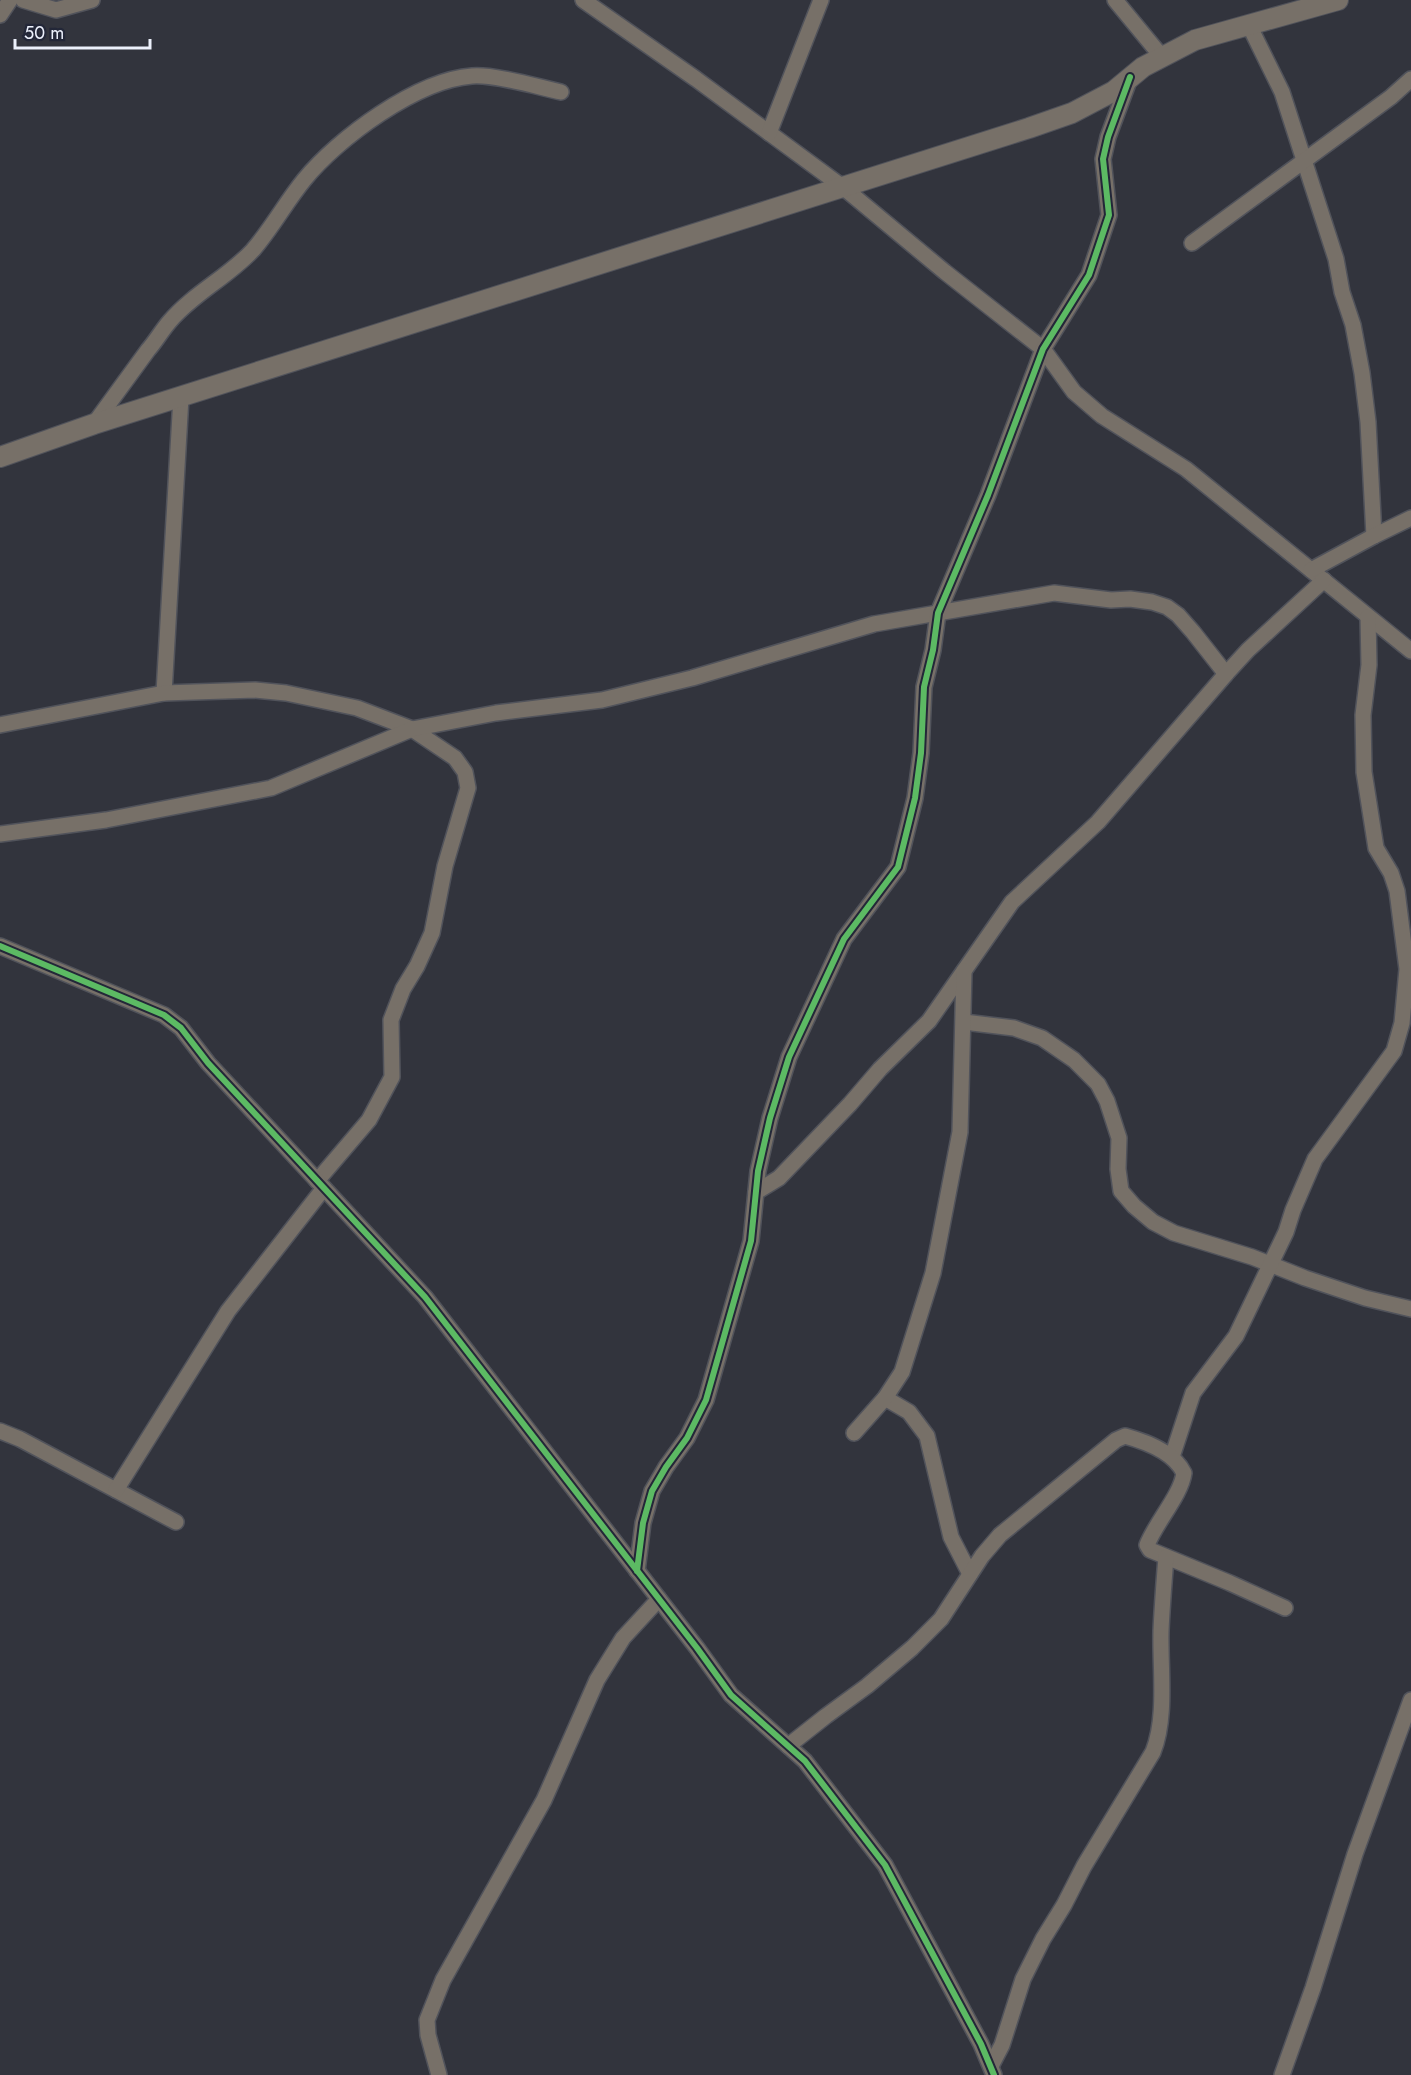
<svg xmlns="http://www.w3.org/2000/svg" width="1411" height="2075" viewBox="0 0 1411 2075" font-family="Jost,sans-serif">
	<rect width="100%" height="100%" fill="#32343d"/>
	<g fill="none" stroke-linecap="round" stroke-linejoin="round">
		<g stroke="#51535b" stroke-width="18">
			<g id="minor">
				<polyline points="23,0 56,10 92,0"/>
				<polyline points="583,0 696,79 844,188 945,272 1043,349 1074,392 1102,416 1186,469 1411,651"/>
				<polyline points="1115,0 1162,57"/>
				<polyline points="0,15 10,0"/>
				<polyline points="1249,25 1282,92 1336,259 1342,292 1353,325 1362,373 1368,422 1374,536"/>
				<polyline points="769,133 821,0"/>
				<polyline points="1192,243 1391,97 1411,79"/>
				<path d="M94 424C112 399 130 375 148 350 156 341 162 330 170 321 194 293 228 277 253 250 272 228 286 202 304 180 338 138 417 80 472 76 494 74 538 87 561 92"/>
				<polyline points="1311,570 1374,536 1411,518"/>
				<polyline points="164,693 181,397"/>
				<polyline points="0,725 164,693 255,690 286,693 357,708 412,729 455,758 465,772 468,788 445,866 432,933 417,966 403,989 391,1020 392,1077 369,1120 317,1181"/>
				<polyline points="0,834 106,820 271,788 412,729 496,713 602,700 692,678 874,624 1054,593 1111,600 1130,599 1152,602 1167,607 1178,615 1193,632 1226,674"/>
				<polyline points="0,946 164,1015 181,1028 208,1063 425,1297 697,1648 731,1695 805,1761 885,1865 981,2044 994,2075"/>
				<polyline points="964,1022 1014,1028 1042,1038 1074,1060 1098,1084 1107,1101 1119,1138 1118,1169 1121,1191 1134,1206 1153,1222 1174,1233 1252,1257 1305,1278 1365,1298 1411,1309"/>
				<polyline points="756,1192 779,1178 850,1104 880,1069 929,1021 1012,902 1098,822 1226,674 1248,650 1324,580"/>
				<polyline points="885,1398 909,1412 927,1436 951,1537 970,1574"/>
				<polyline points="0,1431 20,1439 176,1522"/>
				<polyline points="854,1433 885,1398 902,1372 933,1273 960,1132 964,971"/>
				<polyline points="1172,1457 1193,1393 1236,1336 1286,1232 1293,1210 1315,1159 1394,1051 1402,1023 1407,969 1397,891 1391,873 1376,848 1364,772 1363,715 1369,665 1368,617"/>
				<polyline points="116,1490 228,1311 324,1188"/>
				<polyline points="637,1571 643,1523 652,1491 666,1467 687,1438 706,1400 751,1241 758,1171 770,1118 789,1057 844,939 898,867 915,798 921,753 924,687 933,650 938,613 988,495 1043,349 1089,275 1109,215 1103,159 1108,137 1130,78"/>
				<path d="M788 1746 826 1716 867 1686 912 1648 941 1619 982 1556 1000 1535 1116 1440 1125 1436C1147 1442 1174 1452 1184 1473 1181 1495 1156 1522 1147 1545L1150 1550 1230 1583 1285 1608"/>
				<path d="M991 2066 1002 2045 1023 1979 1043 1939 1064 1905 1084 1866 1153 1752C1167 1717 1160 1669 1161 1631 1162 1607 1164 1582 1166 1557"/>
				<polyline points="439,2075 428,2035 427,2020 443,1980 544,1800 597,1680 623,1638 659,1599"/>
				<polyline points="1282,2075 1313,1988 1355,1854 1411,1700"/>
			</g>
		</g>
		<g stroke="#51535b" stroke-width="22">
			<polyline id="tertiary" points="0,457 94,424 1029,128 1072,113 1114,91 1143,67 1195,40 1338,0"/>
		</g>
		<use href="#minor" stroke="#777068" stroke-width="15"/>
		<use href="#tertiary" stroke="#777068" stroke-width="20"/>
		<g stroke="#232738" stroke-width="10">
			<g id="cycleway">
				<polyline points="0,946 164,1015 181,1028 208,1063 425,1297 697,1648 731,1695 805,1761 885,1865 981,2044 994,2075"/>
				<polyline points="637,1571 643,1523 652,1491 666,1467 687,1438 706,1400 751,1241 758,1171 770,1118 789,1057 844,939 898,867 915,798 921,753 924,687 933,650 938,613 988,495 1043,349 1089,275 1109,215 1103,159 1108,137 1130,77"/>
			</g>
		</g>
		<use href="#cycleway" stroke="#5cba63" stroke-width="6"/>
	</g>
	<path d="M15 39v9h135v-9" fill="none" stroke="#ecf0fb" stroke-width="3"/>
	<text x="24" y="39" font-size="18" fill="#ecf0fb" stroke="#232738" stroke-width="4.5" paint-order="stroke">50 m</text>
</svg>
